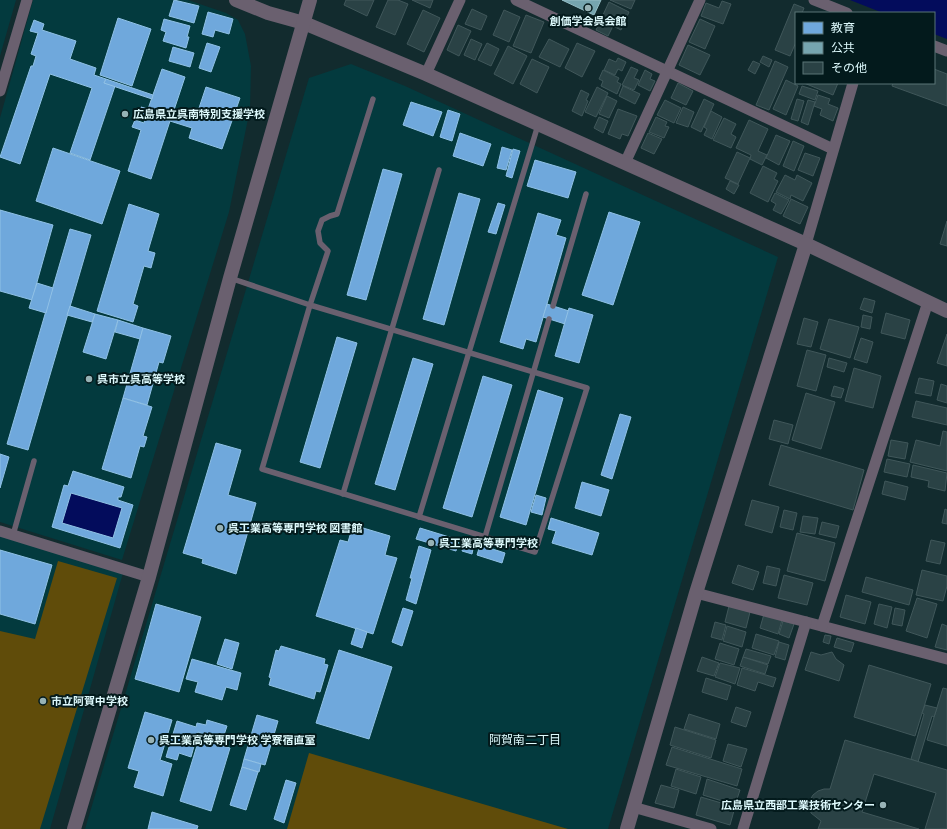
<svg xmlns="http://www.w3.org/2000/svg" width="947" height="829" viewBox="0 0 947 829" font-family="Signika,'Noto Sans JP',sans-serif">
	<rect width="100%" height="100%" fill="#122b2e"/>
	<g fill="#033a3e">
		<polygon points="0,0 16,0 0,56"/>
		<polygon points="33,0 188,0 226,13 238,20 245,34 251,66 250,109 229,212 122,560 0,522 0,118"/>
		<polygon points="351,64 405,86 778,257 608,829 85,829 309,78"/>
		<polygon points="0,535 123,573 50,829 0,829"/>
	</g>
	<g fill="#604c0a">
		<polygon points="58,561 117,578 40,829 0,829 0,631 35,639"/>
		<polygon points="309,753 568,829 287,829"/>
	</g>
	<g fill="#030c5c">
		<polygon points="850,0 947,0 947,39 934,34 934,13 883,13"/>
		<polygon points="71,493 122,508 113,538 62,523"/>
	</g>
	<g fill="#6fa8dc" stroke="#90c1e6" fill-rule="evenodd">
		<polygon points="174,0 199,6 194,23 169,16"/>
		<polygon points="208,12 233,19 229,34 215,30 213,37 202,34"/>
		<polygon points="118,18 151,29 132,86 100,75"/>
		<polygon points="164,19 190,26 187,37 189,37 186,48 163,41 166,32 161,30"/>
		<polygon points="34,20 44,24 42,30 76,41 70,59 96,68 94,75 106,79 104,83 115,86 90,160 70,153 92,88 50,74 20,164 0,157 31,66 33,66 36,56 31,54 38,33 30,31"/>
		<polygon points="207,43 220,47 211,72 199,68"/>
		<polygon points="173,47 194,53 190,67 169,61"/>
		<polygon points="162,69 185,77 173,113 195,120 206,87 240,98 222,149 189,138 192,128 170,121 151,179 128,171 141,130 132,127 135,120 144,123 145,119 138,117 141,107 148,109"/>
		<polygon points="106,79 153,95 152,99 104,83"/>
		<polygon points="411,102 442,112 433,136 403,125"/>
		<polygon points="448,110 460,114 452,141 440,137"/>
		<polygon points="460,133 491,144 483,166 453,156"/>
		<polygon points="502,147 512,150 506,170 497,168"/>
		<polygon points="53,148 120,171 102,224 36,201"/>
		<polygon points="513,149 520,151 512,178 506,176"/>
		<polygon points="535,160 576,172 568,198 527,186"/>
		<polygon points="383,169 402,174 366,300 347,295"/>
		<polygon points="459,193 480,199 444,325 423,319"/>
		<polygon points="498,203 505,205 496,234 488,232"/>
		<polygon points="129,204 159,214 148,251 155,253 151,268 144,266 133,304 138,306 133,322 97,311"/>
		<polygon points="0,210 53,225 32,300 0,291"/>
		<polygon points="609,212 640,222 613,305 582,295"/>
		<polygon points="538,213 561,220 556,235 566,238 536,342 526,339 523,349 500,342"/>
		<polygon points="70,229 91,235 28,450 7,444"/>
		<polygon points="37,283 53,288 46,313 29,308"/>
		<polygon points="547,304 569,311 565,324 543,317"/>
		<polygon points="70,306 95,314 92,322 67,315"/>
		<polygon points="569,308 593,315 579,363 555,356"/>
		<polygon points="95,314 118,320 106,359 83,352"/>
		<polygon points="118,320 143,328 140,339 115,332"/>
		<polygon points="143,328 171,336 163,363 159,362 147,405 123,398"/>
		<polygon points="337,337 357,343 320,468 300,462"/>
		<polygon points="413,358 433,364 395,490 375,484"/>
		<polygon points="483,376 512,385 472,517 443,508"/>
		<polygon points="538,390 563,398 526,525 500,517"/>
		<polygon points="123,398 152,407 143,436 147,437 144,447 140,446 131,478 102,469"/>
		<polygon points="620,414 631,417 612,479 601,475"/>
		<polygon points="216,443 241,450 228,495 256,503 236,574 202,563 203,559 183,553"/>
		<polygon points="0,454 9,457 0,488"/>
		<path d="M73 471 124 487 121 497H118V500L133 505 120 548 52 527 64 485 68 486ZM71 493 122 508 113 538 62 523Z"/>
		<polygon points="582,482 609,490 601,516 575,508"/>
		<polygon points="536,495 546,498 542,515 531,512"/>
		<polygon points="551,518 599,533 592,555 552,543 556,531 548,529"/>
		<polygon points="353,525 390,536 385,555 397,558 373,634 316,616 340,540 348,542"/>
		<polygon points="420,528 459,540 456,551 416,539"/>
		<polygon points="465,541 474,544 472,554 462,551"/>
		<polygon points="480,545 505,553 502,563 477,555"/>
		<polygon points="419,546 431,550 416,604 406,600 412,578 410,578"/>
		<polygon points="0,550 52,565 35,624 0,614"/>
		<polygon points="156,604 201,617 179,692 135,679"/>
		<polygon points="403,608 413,611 402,646 392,642"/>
		<polygon points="356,628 367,632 362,648 351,644"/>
		<polygon points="225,639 239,643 232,669 217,664"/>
		<polygon points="281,646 325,659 324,664 328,665 320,692 316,691 314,699 269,685 271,678 269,677 276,650 279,651"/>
		<polygon points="339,650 392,667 369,739 316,723"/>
		<polygon points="192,659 241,673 237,690 226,687 222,700 195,692 198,682 186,679"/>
		<polygon points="145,712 172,720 160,760 172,764 163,796 134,787 139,771 128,768"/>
		<polygon points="257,715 278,721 265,765 244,759"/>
		<polygon points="207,720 227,726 222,741 202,735 203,734 198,732 191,757 179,753 177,760 166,757 177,721 196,727 197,723 206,725"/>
		<polygon points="199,739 230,748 211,811 180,801"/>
		<polygon points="244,759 261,764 259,772 242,767"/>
		<polygon points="242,767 258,772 246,810 230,805"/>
		<polygon points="286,780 296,783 284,823 274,819"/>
		<polygon points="152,812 198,826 197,829 148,829"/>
	</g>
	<polygon fill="#76a5af" stroke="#95bec6" points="562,0 601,0 594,15"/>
	<g fill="#2a4245" stroke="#40575a">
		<polygon points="346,0 374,0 367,16 344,5"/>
		<polygon points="388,0 398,0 408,4 395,35 376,27"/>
		<polygon points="412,0 433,0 430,8"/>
		<polygon points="610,0 635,0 631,9"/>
		<polygon points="722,1 731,4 723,24 701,16 706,3 719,8"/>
		<polygon points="609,2 629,12 621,30 613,26 608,36 596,30"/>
		<polygon points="794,4 804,8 802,13 796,13 796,42 790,56 775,50"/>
		<polygon points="472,9 487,16 481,30 465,24"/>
		<polygon points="423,10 440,18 424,52 407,44"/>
		<polygon points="504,10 520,17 509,42 493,35"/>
		<polygon points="526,15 544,22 531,53 513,46"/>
		<polygon points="700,19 715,26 705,49 689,42"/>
		<polygon points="458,25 471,31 459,56 447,50"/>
		<polygon points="471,39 482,44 475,60 464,55"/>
		<polygon points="549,39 569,49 560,67 539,57"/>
		<polygon points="487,43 499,49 491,66 478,60"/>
		<polygon points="577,43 595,51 582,77 565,68"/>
		<polygon points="688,45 710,55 700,75 679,65"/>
		<polygon points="508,46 527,56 513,84 494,74"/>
		<polygon points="763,56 772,60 769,67 760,62"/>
		<polygon points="618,58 626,62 622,71 618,69 615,75 604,70 609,59 616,62"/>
		<polygon points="532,59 549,67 537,93 520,84"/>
		<polygon points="753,61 760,64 755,74 748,70"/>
		<polygon points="775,61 788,67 769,110 756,105"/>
		<polygon points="631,67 638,70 634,78 639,80 634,90 622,85"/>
		<polygon points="934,69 947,74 947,106 892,86 893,83 934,83"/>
		<polygon points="603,70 619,78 617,82 621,84 617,94 601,86 603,81 599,79"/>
		<polygon points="645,70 652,74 650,79 655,81 650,91 638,85"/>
		<polygon points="786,80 798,86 786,115 773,109"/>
		<polygon points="678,83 693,91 686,105 671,98"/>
		<polygon points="804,83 838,83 833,95"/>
		<polygon points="623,86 640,94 635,104 619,96"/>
		<polygon points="802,86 818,91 815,100 799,94"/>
		<polygon points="597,87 608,93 596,117 585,112"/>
		<polygon points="581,90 589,94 586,100 588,101 582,116 572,111"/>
		<polygon points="818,95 830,99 828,104 838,108 833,121 820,115 822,109 814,106"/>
		<polygon points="607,96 617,101 609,118 599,114"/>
		<polygon points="704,99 714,104 701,132 691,127"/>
		<polygon points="797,99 804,101 798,121 791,119"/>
		<polygon points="665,100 681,108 674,123 657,115"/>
		<polygon points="808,100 815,102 808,125 801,122"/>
		<polygon points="683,107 694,112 688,127 676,123"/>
		<polygon points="618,109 637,116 628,136 622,134 620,139 608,134"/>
		<polygon points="711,111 722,117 712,139 704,135 707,129 704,127"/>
		<polygon points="599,117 608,121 603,133 594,128"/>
		<polygon points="656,117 667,122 665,126 669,127 664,138 649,132"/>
		<polygon points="724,118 736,124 731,134 736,137 731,148 713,140"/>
		<polygon points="749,120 768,129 758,151 767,155 762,165 750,159 751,155 736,148"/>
		<polygon points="648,133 662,139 654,154 641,148"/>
		<polygon points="776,135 790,141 779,165 766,158"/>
		<polygon points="793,141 804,146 794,171 783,166"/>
		<polygon points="737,152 750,158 738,184 725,178"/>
		<polygon points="805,153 820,158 813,176 798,170"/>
		<polygon points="763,166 777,173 774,179 778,181 768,202 750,193"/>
		<polygon points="785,175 795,180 797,175 812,183 803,201 791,195 790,199 776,192"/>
		<polygon points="730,181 739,185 734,194 726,189"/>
		<polygon points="775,193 789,200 781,214 773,210 776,204 771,201"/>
		<polygon points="791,199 808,207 800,224 783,216"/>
		<polygon points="947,221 947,246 940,244"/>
		<polygon points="864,298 875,301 872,313 860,309"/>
		<polygon points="886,313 910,320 905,339 881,333"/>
		<polygon points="863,315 872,317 870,329 861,327"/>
		<polygon points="804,318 818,322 811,347 797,344"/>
		<polygon points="829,319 859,327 850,358 820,349"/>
		<polygon points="947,334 947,366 937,363"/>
		<polygon points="861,338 873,342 867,363 854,359"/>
		<polygon points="807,350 826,355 816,391 797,386"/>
		<polygon points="829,358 847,363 844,372 827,367"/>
		<polygon points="854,368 881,376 873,408 845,401"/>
		<polygon points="919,378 934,381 931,396 915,393"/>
		<polygon points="941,384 947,386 947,403 937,400"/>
		<polygon points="834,386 844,389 841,398 831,396"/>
		<polygon points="806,393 835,402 821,449 792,440"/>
		<polygon points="916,401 947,408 947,425 912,417"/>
		<polygon points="774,420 793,425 788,444 769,439"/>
		<polygon points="943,431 947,432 947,471 910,462 916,440 940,446"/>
		<polygon points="891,440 908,443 905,459 888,456"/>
		<polygon points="781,445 864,470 853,510 769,485"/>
		<polygon points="887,459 910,464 907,477 884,472"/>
		<polygon points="913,465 947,473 945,491 928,487 929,481 911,477"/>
		<polygon points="885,481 908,487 905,500 882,494"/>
		<polygon points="752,500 779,507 772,533 745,525"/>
		<polygon points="945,509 947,510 947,524 942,523"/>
		<polygon points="784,510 797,513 793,530 780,527"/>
		<polygon points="803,516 818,518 815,534 800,532"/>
		<polygon points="822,522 839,526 836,538 819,534"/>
		<polygon points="797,533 835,543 825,581 787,571"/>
		<polygon points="931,540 945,543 940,564 926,561"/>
		<polygon points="738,565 759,572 753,590 732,583"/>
		<polygon points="767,566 780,569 776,586 763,583"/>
		<polygon points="922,570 947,576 947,586 943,601 916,595"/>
		<polygon points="784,575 813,583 807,605 778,598"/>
		<polygon points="866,577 913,590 909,605 862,592"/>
		<polygon points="846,595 871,602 865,624 840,617"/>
		<polygon points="917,598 937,604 927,638 906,631"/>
		<polygon points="879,604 892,607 887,628 874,624"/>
		<polygon points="729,606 750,612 746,628 725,622"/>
		<polygon points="895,608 905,610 902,626 892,624"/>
		<polygon points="764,614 782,620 778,634 760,628"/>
		<polygon points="783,621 794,624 789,638 779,634"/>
		<polygon points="715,622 726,625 722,640 711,637"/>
		<polygon points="942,624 947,626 947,650 935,647"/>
		<polygon points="727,626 746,632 742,647 723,641"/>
		<polygon points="756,634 779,641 774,655 752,648"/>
		<polygon points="825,635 831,636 829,644 823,642"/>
		<polygon points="837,638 854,643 851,652 834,647"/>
		<polygon points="779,642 789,645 785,660 775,657"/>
		<polygon points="720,643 739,649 734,665 715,659"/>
		<polygon points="746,649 771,656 768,664 743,657"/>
		<polygon points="811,652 821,655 832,652 836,659 844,665 839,681 805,670"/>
		<polygon points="702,657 719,663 714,676 697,671"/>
		<polygon points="743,657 768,665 765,674 740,666"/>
		<polygon points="720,663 740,668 735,684 715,677"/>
		<polygon points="869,665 931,684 915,736 854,717"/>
		<polygon points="742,668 776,678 773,687 758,682 755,691 737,685"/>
		<polygon points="706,678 731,686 727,700 702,692"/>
		<polygon points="943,688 947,689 947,746 927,740"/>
		<polygon points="925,705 937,708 934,717 932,716 918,762 911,759 924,714 922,713"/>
		<polygon points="736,707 751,712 746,727 731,722"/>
		<polygon points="689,714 720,724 716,739 684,729"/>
		<polygon points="675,727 716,740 711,758 670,745"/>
		<polygon points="845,740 947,770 947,829 925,829 936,793 874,774 862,812 919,829 818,829 821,821 811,813 810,807 810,800 813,795 818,791 824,789 830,789"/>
		<polygon points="728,744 747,749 741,767 723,761"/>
		<polygon points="672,747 742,769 737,786 666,765"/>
		<polygon points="676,769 701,777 696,794 671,786"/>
		<polygon points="707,779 740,790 735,805 703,795"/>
		<polygon points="661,785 679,790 674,808 655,803"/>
		<polygon points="701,797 735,807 730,825 696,815"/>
	</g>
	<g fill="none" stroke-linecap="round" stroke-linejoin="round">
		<g stroke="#6a606f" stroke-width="5.5">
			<polyline points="230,278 310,305 587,388 535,552 262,469 310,305 328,251 320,243 318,231 322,220 330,216 337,214 373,99"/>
			<polyline points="553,306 586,194"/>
			<polyline points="343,494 439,170"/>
			<polyline points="419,517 538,125"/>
			<polyline points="13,535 34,461"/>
			<polyline points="485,537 549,319"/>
		</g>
		<g stroke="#6a606f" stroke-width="11">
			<polyline points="516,0 833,149"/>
			<polyline points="814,0 847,13"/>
			<polyline points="934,46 947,51"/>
			<polyline points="426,74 460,0"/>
			<polyline points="0,91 27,0"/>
			<polyline points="625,163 700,0"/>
			<polyline points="806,244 853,83"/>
			<polyline points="0,531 149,577"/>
			<polyline points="696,593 947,659"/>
			<polyline points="822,626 928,302"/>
			<polyline points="633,807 711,829"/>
			<polyline points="743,829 806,622"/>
		</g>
		<g stroke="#6a606f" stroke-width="14">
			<polyline points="236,0 268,13 304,23 426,74 806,244 947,311"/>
			<polyline points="74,829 149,577 230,278 310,0"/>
			<polyline points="627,829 696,593 806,244"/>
		</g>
	</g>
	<g fill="#97b2b5" stroke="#031a1c" stroke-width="1.5">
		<circle cx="588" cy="8" r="4"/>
		<circle cx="125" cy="114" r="4"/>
		<circle cx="89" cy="379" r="4"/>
		<circle cx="220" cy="528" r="4"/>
		<circle cx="431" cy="543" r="4"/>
		<circle cx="43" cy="701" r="4"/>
		<circle cx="151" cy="740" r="4"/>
		<circle cx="883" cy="805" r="4"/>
	</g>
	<g text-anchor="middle" stroke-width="4" stroke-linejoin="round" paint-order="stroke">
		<g font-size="11" font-weight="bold" fill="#defafd" stroke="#031a1c" text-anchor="start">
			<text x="588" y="25" text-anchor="middle">創価学会呉会館</text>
			<text x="133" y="118">広島県立呉南特別支援学校</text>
			<text x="97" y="383">呉市立呉高等学校</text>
			<text x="228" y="532">呉工業高等専門学校 図書館</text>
			<text x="439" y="547">呉工業高等専門学校</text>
			<text x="51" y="705">市立阿賀中学校</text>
			<text x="159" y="744">呉工業高等専門学校 学寮宿直室</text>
			<text x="875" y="809" text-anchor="end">広島県立西部工業技術センター</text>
		</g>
		<g font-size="12" fill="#defafd" stroke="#031a1c">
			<text x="525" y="744">阿賀南二丁目</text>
		</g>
	</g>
	<rect x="795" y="12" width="140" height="72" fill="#031a1c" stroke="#5b7476"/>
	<rect x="803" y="22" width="20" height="12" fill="#6fa8dc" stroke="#5b7476"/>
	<text x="831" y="32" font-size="12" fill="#defafd">教育</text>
	<rect x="803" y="42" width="20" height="12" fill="#76a5af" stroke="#5b7476"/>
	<text x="831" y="52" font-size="12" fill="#defafd">公共</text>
	<rect x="803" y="62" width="20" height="12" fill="#2a4245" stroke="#5b7476"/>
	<text x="831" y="72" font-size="12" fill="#defafd">その他</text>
</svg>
